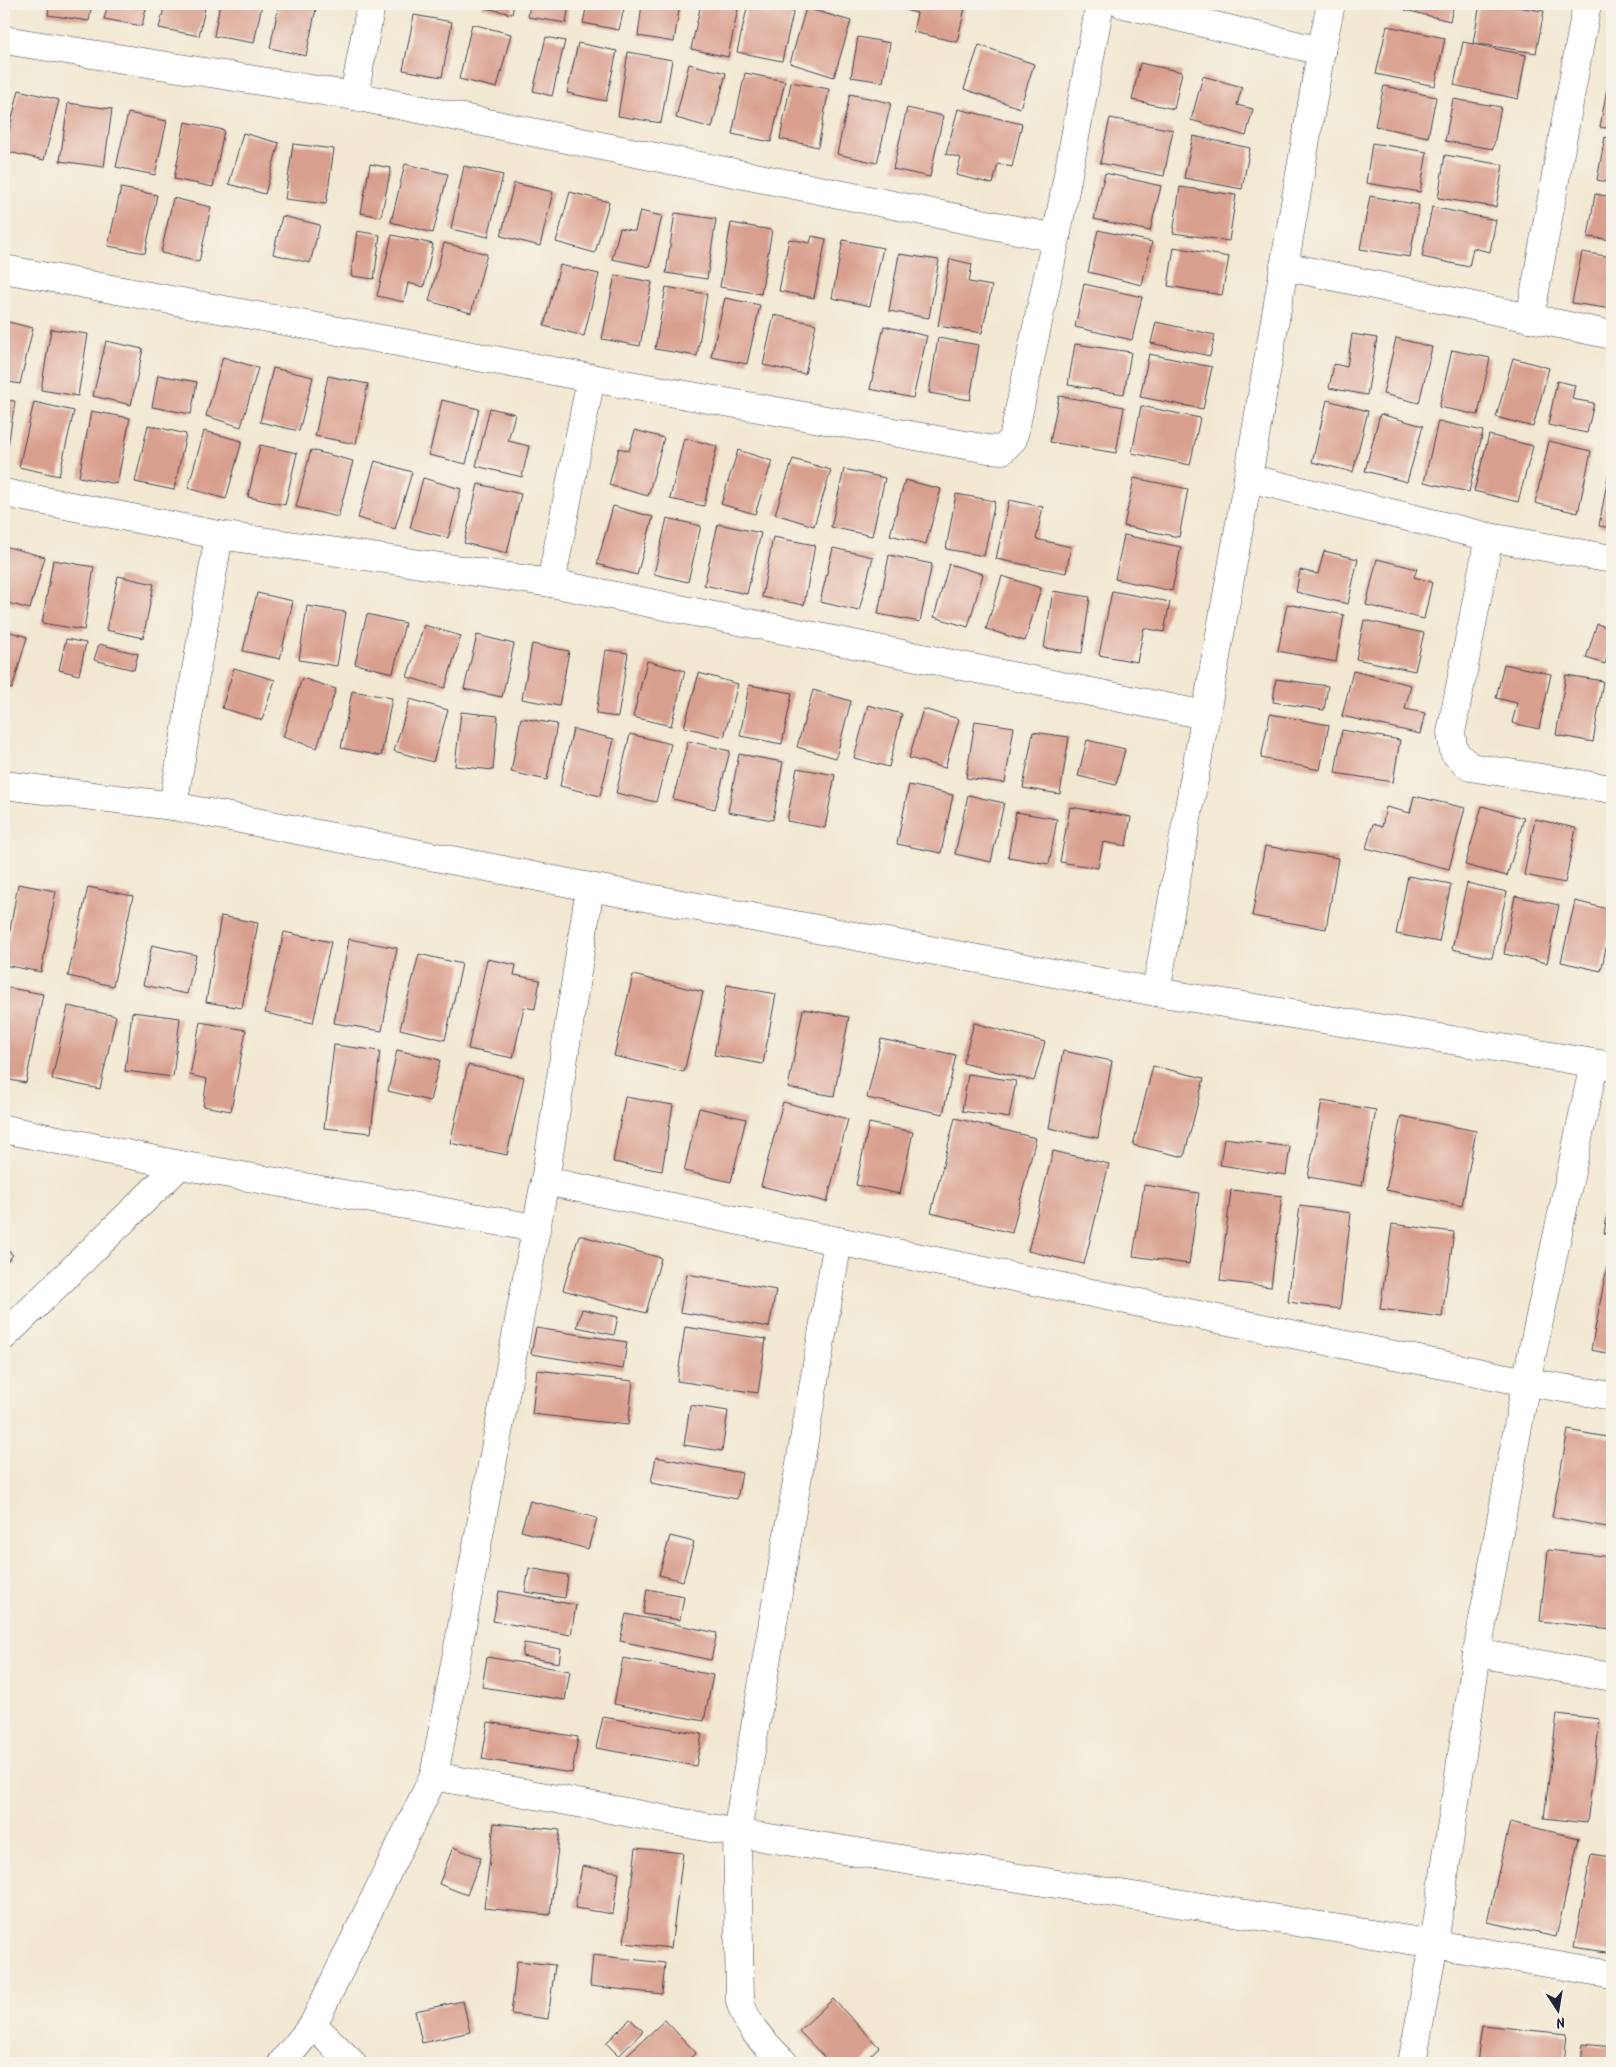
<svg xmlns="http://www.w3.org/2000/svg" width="1616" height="2067" viewBox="0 0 1616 2067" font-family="Kalam,sans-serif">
	<rect width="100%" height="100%" fill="#f7f3e8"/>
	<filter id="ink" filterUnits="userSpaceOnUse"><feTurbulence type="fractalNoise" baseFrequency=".02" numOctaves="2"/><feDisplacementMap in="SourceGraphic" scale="10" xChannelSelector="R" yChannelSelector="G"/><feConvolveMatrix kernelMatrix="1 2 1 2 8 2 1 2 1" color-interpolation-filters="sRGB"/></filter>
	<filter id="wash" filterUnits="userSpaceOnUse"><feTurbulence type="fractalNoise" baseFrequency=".0096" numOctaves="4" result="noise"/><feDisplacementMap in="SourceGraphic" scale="20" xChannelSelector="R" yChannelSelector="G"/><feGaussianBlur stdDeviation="1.12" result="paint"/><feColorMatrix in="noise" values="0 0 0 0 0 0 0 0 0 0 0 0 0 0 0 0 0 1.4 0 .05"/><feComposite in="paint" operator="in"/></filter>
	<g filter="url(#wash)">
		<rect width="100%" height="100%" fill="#f2e8d2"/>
		<g id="blocks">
			<g fill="#d99f8e">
				<polygon points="49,4 92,4 89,21 48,15"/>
				<polygon points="108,4 147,4 142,26 104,19"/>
				<polygon points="165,4 206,4 199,36 159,28"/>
				<polygon points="220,4 262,4 254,43 214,36"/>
				<polygon points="279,4 317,4 306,56 270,48"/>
				<polygon points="482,4 514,4 512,14 481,7"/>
				<polygon points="530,4 569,4 566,23 528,17"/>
				<polygon points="587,4 625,4 619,30 583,23"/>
				<polygon points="642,4 680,4 674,42 638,36"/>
				<polygon points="701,4 739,4 728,57 691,49"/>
				<polygon points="748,4 770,4 794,9 782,61 737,52"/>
				<polygon points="896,4 966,4 957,42 913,32 917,13 895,7"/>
				<polygon points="1406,4 1454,4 1450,21 1405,10"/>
				<polygon points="1480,4 1495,4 1544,11 1536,53 1473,43"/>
				<polygon points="806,8 851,21 834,77 790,63"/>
				<polygon points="414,15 452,22 442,77 403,70"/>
				<polygon points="472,24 511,34 497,88 459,79"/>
				<polygon points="1387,26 1445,38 1435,86 1376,74"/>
				<polygon points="546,37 565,41 552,96 533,91"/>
				<polygon points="858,37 890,43 883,82 851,77"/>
				<polygon points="1463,42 1526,55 1518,99 1454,85"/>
				<polygon points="578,43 617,51 606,101 567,93"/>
				<polygon points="979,45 1034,64 1020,108 964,89"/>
				<polygon points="628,52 672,60 661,123 618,116"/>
				<polygon points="1140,63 1182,72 1174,109 1132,100"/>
				<polygon points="689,64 726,73 712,128 676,118"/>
				<polygon points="745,73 785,81 771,142 732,134"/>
				<polygon points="1203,76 1242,87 1237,105 1253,109 1246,136 1191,120"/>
				<polygon points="791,82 829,89 818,147 780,139"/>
				<polygon points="1608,83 1612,83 1612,129 1600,127"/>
				<polygon points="1384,86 1436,97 1428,137 1375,126"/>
				<polygon points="19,90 59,100 44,160 4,151"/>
				<polygon points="850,94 891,103 877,163 837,154"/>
				<polygon points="1453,99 1501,107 1493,149 1445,141"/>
				<polygon points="68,103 112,109 104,167 60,161"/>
				<polygon points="907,108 943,116 930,177 893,169"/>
				<polygon points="958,109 1022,124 1012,167 998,164 993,184 956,175 961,158 946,154"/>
				<polygon points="128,113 167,121 155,175 116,167"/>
				<polygon points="1110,118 1173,130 1164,176 1100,163"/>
				<polygon points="185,122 224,130 213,187 174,179"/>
				<polygon points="243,133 279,143 265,194 229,184"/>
				<polygon points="1193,136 1250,148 1242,189 1184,178"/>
				<polygon points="1605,137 1612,139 1612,183 1597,180"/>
				<polygon points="1372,143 1427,152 1420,192 1366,183"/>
				<polygon points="293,144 334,149 326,204 285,199"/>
				<polygon points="1445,155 1503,165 1496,207 1438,198"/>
				<polygon points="370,164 391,168 381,217 361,213"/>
				<polygon points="405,164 448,174 433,233 391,222"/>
				<polygon points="464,166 503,175 488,237 451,229"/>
				<polygon points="1105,173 1161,186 1150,231 1094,219"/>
				<polygon points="514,183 553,192 540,246 501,236"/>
				<polygon points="1180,187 1236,195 1229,241 1173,233"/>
				<polygon points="121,188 157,195 145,253 108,246"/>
				<polygon points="570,192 609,202 595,253 556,242"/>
				<polygon points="1595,194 1612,197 1612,240 1588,237"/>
				<polygon points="1370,196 1419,205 1410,257 1360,249"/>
				<polygon points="173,198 211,207 199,262 161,253"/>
				<polygon points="1432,207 1496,220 1490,252 1473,248 1469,267 1422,257"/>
				<polygon points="640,211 662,216 650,267 612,259 620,228 635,231"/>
				<polygon points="675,213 716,219 707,279 666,273"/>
				<polygon points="282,216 320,225 310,263 273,254"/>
				<polygon points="731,223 772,230 761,294 720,287"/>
				<polygon points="1098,230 1152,242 1142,285 1088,272"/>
				<polygon points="357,231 380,235 374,279 351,276"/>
				<polygon points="392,235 433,244 424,287 408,283 404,302 377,296"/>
				<polygon points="812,236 826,239 814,298 779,291 789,239 810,243"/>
				<polygon points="843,240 883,248 870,306 832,298"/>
				<polygon points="444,243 487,254 471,313 429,301"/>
				<polygon points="1174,247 1229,257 1222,295 1168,286"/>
				<polygon points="1582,252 1612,257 1612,309 1572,303"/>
				<polygon points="899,254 939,260 929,318 889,311"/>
				<polygon points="950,259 972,264 969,282 992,286 982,333 938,326"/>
				<polygon points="560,265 599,274 584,336 544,326"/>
				<polygon points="615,275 652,282 640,346 602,339"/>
				<polygon points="1084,284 1142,297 1132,340 1075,327"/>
				<polygon points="666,287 707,294 697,356 655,349"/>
				<polygon points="725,298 760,305 747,364 711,357"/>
				<polygon points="774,315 816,324 805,374 763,365"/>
				<polygon points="4,321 33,328 20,384 4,381"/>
				<polygon points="1156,322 1215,335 1210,356 1151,343"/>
				<polygon points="884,326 927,336 913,398 870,389"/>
				<polygon points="51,329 88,334 78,396 41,390"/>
				<polygon points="1352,334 1377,338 1367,395 1329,388 1334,364 1347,367"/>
				<polygon points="938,338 979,345 970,400 929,393"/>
				<polygon points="1396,338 1432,347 1419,403 1383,394"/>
				<polygon points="106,341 143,349 131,405 93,396"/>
				<polygon points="1075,344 1131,352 1124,394 1068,385"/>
				<polygon points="1452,350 1490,358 1478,415 1439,407"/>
				<polygon points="1149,354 1212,367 1203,409 1140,397"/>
				<polygon points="223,357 258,368 241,427 206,416"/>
				<polygon points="1513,358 1549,368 1533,427 1496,417"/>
				<polygon points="273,368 313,377 299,431 260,422"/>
				<polygon points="158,375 197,382 191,414 152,407"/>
				<polygon points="328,376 368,384 356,444 315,436"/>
				<polygon points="1557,381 1575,385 1572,399 1594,403 1587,433 1548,425"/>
				<polygon points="1059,396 1124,407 1116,453 1050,442"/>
				<polygon points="4,400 15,401 6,459 4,459"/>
				<polygon points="442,400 479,409 466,464 429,455"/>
				<polygon points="1327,400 1368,411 1353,472 1312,462"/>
				<polygon points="34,402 74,411 59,476 19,467"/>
				<polygon points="1141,406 1200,418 1190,465 1132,453"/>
				<polygon points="490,408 515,414 508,441 529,446 522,477 476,466"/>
				<polygon points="91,411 130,418 117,484 79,477"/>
				<polygon points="1380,414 1423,426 1407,482 1365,471"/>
				<polygon points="1438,421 1483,431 1469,492 1424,482"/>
				<polygon points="148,425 186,434 174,490 135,482"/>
				<polygon points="635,430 664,438 648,496 609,485 619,448 629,451"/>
				<polygon points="204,431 242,441 226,499 188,488"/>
				<polygon points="1489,435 1533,446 1518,502 1474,491"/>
				<polygon points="684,438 717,446 704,506 670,499"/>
				<polygon points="1549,441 1591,451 1578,513 1535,503"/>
				<polygon points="260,445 297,453 285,505 248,497"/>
				<polygon points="311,450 353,461 338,517 296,507"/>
				<polygon points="738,450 772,461 755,514 721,504"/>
				<polygon points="793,459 831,470 814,526 775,514"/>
				<polygon points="375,461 412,472 395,529 358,518"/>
				<polygon points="844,469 885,478 872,536 831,527"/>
				<polygon points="1609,471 1612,471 1612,528 1599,526"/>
				<polygon points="423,478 461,489 448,538 410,528"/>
				<polygon points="1134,478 1188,489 1179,537 1124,526"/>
				<polygon points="905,480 941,489 926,544 890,535"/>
				<polygon points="478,484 521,494 507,553 464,543"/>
				<polygon points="956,494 995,501 984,556 946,549"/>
				<polygon points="1009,500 1043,507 1036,539 1071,547 1066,573 996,559"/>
				<polygon points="613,506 653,517 637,575 597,564"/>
				<polygon points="667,518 701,526 688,582 654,574"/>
				<polygon points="718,524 761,533 747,594 704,585"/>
				<polygon points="1124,535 1181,547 1172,591 1115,579"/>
				<polygon points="773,537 815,545 804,605 762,597"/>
				<polygon points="4,546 45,557 30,609 4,602"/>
				<polygon points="833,548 873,557 859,611 820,602"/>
				<polygon points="1324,551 1358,559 1348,604 1296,592 1300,570 1318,574"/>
				<polygon points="889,555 932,564 920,622 878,614"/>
				<polygon points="1377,559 1417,569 1414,577 1432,582 1424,619 1366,605"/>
				<polygon points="53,560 94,567 84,630 42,623"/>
				<polygon points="949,564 983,574 968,627 934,617"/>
				<polygon points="118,576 154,584 143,638 106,630"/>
				<polygon points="1002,576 1041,588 1025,641 986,629"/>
				<polygon points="1053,591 1090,597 1082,653 1044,648"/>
				<polygon points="1112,591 1170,602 1164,632 1144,628 1137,662 1099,655"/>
				<polygon points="257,593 293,601 280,659 243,651"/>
				<polygon points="1287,604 1344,615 1336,662 1278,651"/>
				<polygon points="307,606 346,612 337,666 299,660"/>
				<polygon points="367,614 405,623 393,673 355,664"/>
				<polygon points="1364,620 1424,633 1415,671 1356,659"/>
				<polygon points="1597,624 1612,629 1612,640 1605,664 1586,658"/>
				<polygon points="424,625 461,636 445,688 407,677"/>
				<polygon points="4,630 27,637 12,689 4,687"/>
				<polygon points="477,635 514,644 502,697 464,689"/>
				<polygon points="66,639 86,643 79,675 59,670"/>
				<polygon points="99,644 138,654 134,670 94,660"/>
				<polygon points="532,644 569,651 559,706 522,699"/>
				<polygon points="606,650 628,653 618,717 596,714"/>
				<polygon points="647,661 685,671 671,726 633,717"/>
				<polygon points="1504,664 1551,674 1539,729 1512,723 1517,703 1496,698"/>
				<polygon points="234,668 275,680 262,720 222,708"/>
				<polygon points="1353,671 1411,685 1405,709 1425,713 1420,734 1342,716"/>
				<polygon points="699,673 738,684 724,737 684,727"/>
				<polygon points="1566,675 1603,681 1593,742 1556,735"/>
				<polygon points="302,678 336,689 317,748 283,737"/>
				<polygon points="1276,679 1328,686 1324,710 1273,702"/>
				<polygon points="749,685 792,693 782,744 740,736"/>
				<polygon points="813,690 851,701 836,758 797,747"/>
				<polygon points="352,691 392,698 381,756 341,748"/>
				<polygon points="410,699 448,710 433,762 394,751"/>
				<polygon points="868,705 902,714 889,767 854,758"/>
				<polygon points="923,709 959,719 945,768 909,758"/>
				<polygon points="461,712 498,716 493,770 455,766"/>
				<polygon points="1270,714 1329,725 1320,770 1261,758"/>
				<polygon points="521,718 557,724 547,780 511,772"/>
				<polygon points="975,721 1014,727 1005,783 966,778"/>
				<polygon points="573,729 614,739 600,796 560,786"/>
				<polygon points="1342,730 1400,740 1393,782 1335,773"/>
				<polygon points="1033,732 1069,737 1060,794 1023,788"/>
				<polygon points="630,734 671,744 656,802 616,793"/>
				<polygon points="1087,740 1125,749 1116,785 1078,776"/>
				<polygon points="688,741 730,751 715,809 673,799"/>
				<polygon points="739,754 783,762 773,820 728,812"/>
				<polygon points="797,768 835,775 825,828 787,821"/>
				<polygon points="909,785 953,795 941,853 897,844"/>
				<polygon points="968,795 1004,803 991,862 955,854"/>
				<polygon points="1414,796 1465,808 1449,869 1366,848 1373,824 1382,827 1386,807 1410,813"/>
				<polygon points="1482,806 1524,818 1507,876 1465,865"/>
				<polygon points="1070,807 1131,817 1126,846 1103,842 1098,868 1060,862"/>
				<polygon points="1016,812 1057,819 1049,864 1008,857"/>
				<polygon points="1535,819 1576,828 1565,883 1524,875"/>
				<polygon points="1265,846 1338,858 1326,929 1252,916"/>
				<polygon points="1408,876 1451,884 1439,942 1396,934"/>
				<polygon points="1467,883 1507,892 1492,958 1452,949"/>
				<polygon points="18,884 56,891 41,972 4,965"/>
				<polygon points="88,887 133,896 113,986 68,976"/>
				<polygon points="1515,896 1559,905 1547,963 1504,954"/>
				<polygon points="1575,901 1612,910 1612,920 1601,971 1561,962"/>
				<polygon points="221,916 258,923 242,1008 206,1002"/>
				<polygon points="284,932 331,942 313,1023 265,1013"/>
				<polygon points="349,939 397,948 382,1031 334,1023"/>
				<polygon points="152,945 196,955 187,994 143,985"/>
				<polygon points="419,954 462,964 445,1040 400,1029"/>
				<polygon points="487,959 516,965 514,975 540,980 535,1009 524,1007 513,1058 468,1049"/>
				<polygon points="633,975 703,992 684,1072 614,1056"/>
				<polygon points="727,985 776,994 763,1064 714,1055"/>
				<polygon points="4,987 43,994 26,1083 4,1079"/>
				<polygon points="68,1006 116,1016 100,1089 52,1079"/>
				<polygon points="803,1009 849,1017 834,1096 788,1088"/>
				<polygon points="132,1012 180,1018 173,1077 125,1071"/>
				<polygon points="200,1022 246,1030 231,1111 203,1106 207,1079 190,1075"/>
				<polygon points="974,1023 1045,1042 1034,1081 963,1063"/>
				<polygon points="881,1039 956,1055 943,1114 867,1098"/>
				<polygon points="334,1045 380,1051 371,1133 324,1128"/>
				<polygon points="397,1050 440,1060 430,1101 388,1091"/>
				<polygon points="1063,1051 1112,1061 1098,1138 1049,1128"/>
				<polygon points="468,1065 524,1077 507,1155 450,1143"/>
				<polygon points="1153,1066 1204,1078 1184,1157 1133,1145"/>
				<polygon points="968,1074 1016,1081 1009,1118 962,1111"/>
				<polygon points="625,1097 673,1105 662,1171 613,1162"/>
				<polygon points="1322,1101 1376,1110 1362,1186 1308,1177"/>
				<polygon points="783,1102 848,1119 827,1202 761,1186"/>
				<polygon points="699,1108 746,1119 731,1182 684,1171"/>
				<polygon points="1401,1116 1476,1131 1462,1206 1386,1190"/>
				<polygon points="955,1118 1036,1138 1012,1233 931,1213"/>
				<polygon points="869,1123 913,1132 900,1194 856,1185"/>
				<polygon points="1224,1138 1290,1147 1286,1175 1220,1165"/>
				<polygon points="1053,1151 1109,1164 1084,1264 1028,1251"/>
				<polygon points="1144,1185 1199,1193 1189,1264 1133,1256"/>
				<polygon points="1231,1190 1282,1196 1271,1287 1220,1281"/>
				<polygon points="1611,1194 1612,1194 1612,1234 1604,1233"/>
				<polygon points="1300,1206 1351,1213 1340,1309 1288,1302"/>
				<polygon points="1392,1224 1454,1232 1442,1317 1380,1309"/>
				<polygon points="579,1235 661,1258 646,1313 563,1290"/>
				<polygon points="4,1247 13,1255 4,1265"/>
				<polygon points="1607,1267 1612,1268 1612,1354 1591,1350"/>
				<polygon points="687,1274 776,1290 769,1327 680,1312"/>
				<polygon points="582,1309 618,1317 614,1335 577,1327"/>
				<polygon points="685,1327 766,1339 758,1393 677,1381"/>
				<polygon points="536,1328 627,1342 623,1369 531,1354"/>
				<polygon points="537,1370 633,1381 628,1425 532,1414"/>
				<polygon points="690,1405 728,1411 722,1451 684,1445"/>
				<polygon points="1568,1430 1612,1438 1612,1528 1552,1517"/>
				<polygon points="656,1457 742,1473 737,1499 651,1483"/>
				<polygon points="530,1501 597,1518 588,1549 521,1531"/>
				<polygon points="670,1536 694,1542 683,1581 659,1575"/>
				<polygon points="1548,1550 1612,1557 1612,1629 1540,1621"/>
				<polygon points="529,1568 568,1575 565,1598 525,1592"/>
				<polygon points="647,1589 684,1596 680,1620 643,1614"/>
				<polygon points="499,1591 576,1605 571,1635 493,1621"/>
				<polygon points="626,1614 717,1633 711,1660 620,1641"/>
				<polygon points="524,1643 561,1649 559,1663 522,1656"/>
				<polygon points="487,1657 570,1671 565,1700 482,1687"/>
				<polygon points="623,1658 713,1675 704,1721 614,1704"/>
				<polygon points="1557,1714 1600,1719 1587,1823 1544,1818"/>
				<polygon points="603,1717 702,1734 696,1766 596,1748"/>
				<polygon points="488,1722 578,1737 572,1773 482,1759"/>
				<polygon points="1510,1822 1579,1838 1556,1937 1487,1922"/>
				<polygon points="494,1823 560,1830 550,1915 484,1908"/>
				<polygon points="453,1847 481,1858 467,1895 439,1884"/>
				<polygon points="636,1848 683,1853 671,1948 624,1943"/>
				<polygon points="1591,1854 1612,1857 1612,1953 1574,1947"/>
				<polygon points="582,1866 619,1872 613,1914 575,1908"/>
				<polygon points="593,1955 665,1963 662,1994 590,1986"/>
				<polygon points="517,1961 555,1965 548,2019 511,2014"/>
				<polygon points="833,1999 879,2047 862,2063 830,2063 799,2031"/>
				<polygon points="463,2001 470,2032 422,2043 415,2011"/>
				<polygon points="630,2019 643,2031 619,2056 606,2043"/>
				<polygon points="665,2020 696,2053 684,2063 618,2063"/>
				<polygon points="1482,2025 1567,2034 1564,2063 1477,2063"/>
				<polygon points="1583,2044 1612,2047 1612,2063 1581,2063"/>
			</g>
		</g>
	</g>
	<g filter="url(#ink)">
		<use href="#blocks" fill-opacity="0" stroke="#414052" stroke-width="1"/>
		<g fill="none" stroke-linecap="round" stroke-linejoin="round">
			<g stroke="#414052" stroke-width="29">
				<g id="street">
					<polyline points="1123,4 1321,51"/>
					<polyline points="4,40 354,96 1056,238"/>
					<polyline points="354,96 371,4"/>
					<polyline points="1284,266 1530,318 1587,4"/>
					<polyline points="4,269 591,378 988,449 1002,450 1013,439 1056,238 1100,4"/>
					<polyline points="1530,318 1612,335"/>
					<polyline points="1248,478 1489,537 1612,559"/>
					<polyline points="4,493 219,535 551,583 1205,715"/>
					<polyline points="1489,537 1451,733 1454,752 1470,767 1612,789"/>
					<polyline points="551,583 591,378"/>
					<polyline points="4,785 173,806 590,887 1156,992 1612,1066"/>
					<polyline points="173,806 219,535"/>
					<polyline points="590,887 545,1181 1526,1382 1612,1396"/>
					<polyline points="1156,992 1248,478 1321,51 1331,4"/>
					<polyline points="4,1129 180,1165 535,1228"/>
					<polyline points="4,1336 180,1165"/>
					<polyline points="1477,1653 1612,1677"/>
					<polyline points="434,1776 737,1833 1434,1944 1612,1974"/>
					<polyline points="313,2025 352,2063"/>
					<polyline points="282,2063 313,2025 434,1776 545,1181"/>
					<path d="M784 2063C765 2043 748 2030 740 2001L737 1833 838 1241"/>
					<polyline points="1412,2063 1434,1944 1477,1653 1526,1382 1594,1064"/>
				</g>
			</g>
			<use href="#street" stroke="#fff" stroke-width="28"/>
		</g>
	</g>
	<rect width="1616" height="2067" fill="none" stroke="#f7f3e8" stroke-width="20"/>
	<g transform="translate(1558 2010) rotate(168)" stroke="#f7f3e8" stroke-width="4" paint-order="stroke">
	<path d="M0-4L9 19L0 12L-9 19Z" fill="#22223b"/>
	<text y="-8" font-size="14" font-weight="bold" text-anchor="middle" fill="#22223b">N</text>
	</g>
</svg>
